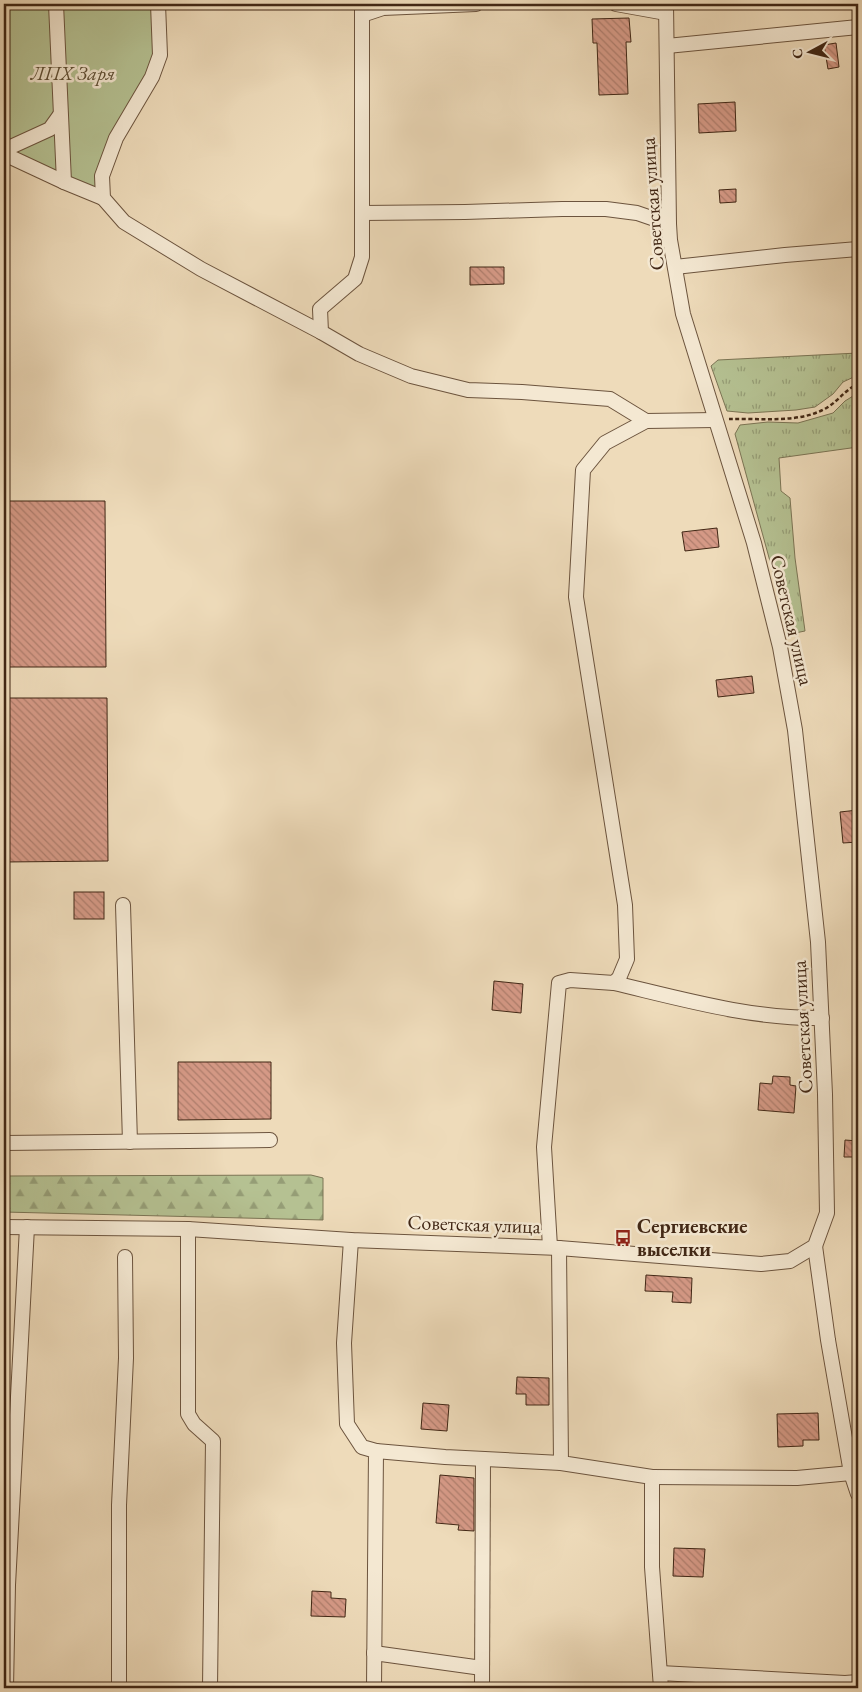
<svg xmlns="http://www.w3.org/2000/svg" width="862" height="1692" viewBox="0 0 862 1692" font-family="'EB Garamond',serif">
	<defs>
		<pattern id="grass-tufts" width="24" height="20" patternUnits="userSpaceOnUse" patternTransform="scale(1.25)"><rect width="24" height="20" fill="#b5c192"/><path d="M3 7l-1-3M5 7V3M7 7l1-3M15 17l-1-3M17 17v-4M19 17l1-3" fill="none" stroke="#959d76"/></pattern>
		<pattern id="forest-firs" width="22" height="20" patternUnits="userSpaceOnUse" patternTransform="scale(1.25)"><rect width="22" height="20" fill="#b5c192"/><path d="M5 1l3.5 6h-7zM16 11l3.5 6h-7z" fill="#959d76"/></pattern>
		<pattern id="building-back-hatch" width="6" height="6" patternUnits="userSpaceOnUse" patternTransform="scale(1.25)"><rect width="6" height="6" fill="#d59986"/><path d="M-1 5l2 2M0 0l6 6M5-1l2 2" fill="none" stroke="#ae7d6c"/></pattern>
	</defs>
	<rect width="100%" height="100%" fill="#eedbba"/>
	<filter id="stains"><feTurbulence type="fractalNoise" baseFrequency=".004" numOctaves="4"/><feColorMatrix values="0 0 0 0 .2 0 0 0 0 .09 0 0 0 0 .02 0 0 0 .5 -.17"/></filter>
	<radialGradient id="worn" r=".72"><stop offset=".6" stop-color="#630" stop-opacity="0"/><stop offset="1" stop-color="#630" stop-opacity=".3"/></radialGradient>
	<g fill="url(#grass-tufts)" stroke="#7b7454">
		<polygon points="858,353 858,375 843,382 833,394 815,407 796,410 748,413 727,411 711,366 718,360"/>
		<polygon points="858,393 858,447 779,458 781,491 790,498 795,558 805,631 790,634 735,434 740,425 768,422 798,423 833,413 845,401"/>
	</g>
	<polygon fill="url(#forest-firs)" stroke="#7b7454" points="311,1175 323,1178 323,1220 4,1212 4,1176"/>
	<polygon fill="#b5c192" stroke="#7b7454" points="4,4 158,4 160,55 124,124 99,196 4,154"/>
	<g fill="url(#building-back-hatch)" stroke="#412715">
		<polygon points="629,18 631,42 626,42 628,94 599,95 597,43 593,43 592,19"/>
		<polygon points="836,43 839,67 828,69 824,45"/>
		<polygon points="735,102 736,131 699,133 698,104"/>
		<polygon points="736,189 736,202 720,203 719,190"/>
		<polygon points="470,267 504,267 504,284 470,285"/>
		<polygon points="4,501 105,501 106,667 4,667"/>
		<polygon points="717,528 719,547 685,551 682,532"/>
		<polygon points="752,676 754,693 718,697 716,680"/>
		<polygon points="4,698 107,698 108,861 4,862"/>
		<polygon points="858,810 858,842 843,843 840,812"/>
		<rect x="74" y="892" width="30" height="27"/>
		<polygon points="494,981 523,984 521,1013 492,1010"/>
		<polygon points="178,1062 271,1062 271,1119 178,1120"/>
		<polygon points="773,1076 790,1077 790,1085 796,1086 794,1113 758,1110 760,1083 772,1084"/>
		<polygon points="845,1140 858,1141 858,1157 844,1157"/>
		<polygon points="646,1275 692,1278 691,1303 672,1302 673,1292 645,1291"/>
		<polygon points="517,1377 549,1378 549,1405 526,1405 526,1394 516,1394"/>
		<polygon points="423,1403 449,1405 447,1431 421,1429"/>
		<polygon points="818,1413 819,1440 803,1440 803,1446 778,1447 777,1414"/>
		<polygon points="440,1475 474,1478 474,1531 458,1530 459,1525 436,1523"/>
		<polygon points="674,1548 705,1549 703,1577 673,1576"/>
		<polygon points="312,1591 331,1592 331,1598 346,1599 345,1617 311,1616"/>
	</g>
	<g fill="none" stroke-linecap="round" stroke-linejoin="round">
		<g stroke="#6c543e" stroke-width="16">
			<g id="minor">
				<polyline points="56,4 64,182 103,198"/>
				<polyline points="158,4 160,55 152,77 116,138 102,176 103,198 124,222 201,269 321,332"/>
				<polyline points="362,4 362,257 355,279 320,309 321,332 359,354 411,376 468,390 522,392 610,399 646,421"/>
				<polyline points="616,4 666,13"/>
				<polyline points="362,15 383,8 476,4"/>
				<polyline points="667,46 858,27"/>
				<polyline points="4,150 50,129 60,115"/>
				<polyline points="4,154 64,182"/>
				<polyline points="362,213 465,212 562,209 606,209 637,213 669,224"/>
				<polyline points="675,267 785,255 858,249"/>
				<polyline points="123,905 130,1142"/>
				<path d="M614 983C682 999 751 1019 822 1018"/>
				<polyline points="4,1143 270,1140"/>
				<polyline points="4,1227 188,1229 351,1240 559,1248 761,1264 790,1261 815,1246 827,1213 825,1094 818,942 795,730 780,647 754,543 683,314 670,240 669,224 666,4"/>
				<polyline points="188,1229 188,1414 194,1424 213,1441 210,1688"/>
				<polyline points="351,1240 344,1343 347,1424 362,1447 376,1451 374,1688"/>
				<polyline points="815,1246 828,1340 851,1473 858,1494"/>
				<polyline points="550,1247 544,1147 559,983 570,980 614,983 619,978 627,959 625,905 576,597 583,470 605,443 646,421 715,420"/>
				<polyline points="559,1248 561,1463 652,1477 652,1567 661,1688"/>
				<polyline points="376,1451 445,1457 561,1463"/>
				<polyline points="652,1477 797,1478 851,1473"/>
				<polyline points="374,1653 482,1668"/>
				<polyline points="660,1673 845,1683 858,1682"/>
				<polyline points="6,1688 8,1585 27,1227"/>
				<polyline points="119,1688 119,1505 126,1358 125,1257"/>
				<polyline points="482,1688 483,1459"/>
			</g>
		</g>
		<path stroke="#412715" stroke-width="2.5" stroke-dasharray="4 2.5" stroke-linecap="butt" d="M729 419C760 418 801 424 828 407 839 400 846 389 858 384"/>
		<use href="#minor" stroke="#f4e8d2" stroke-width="14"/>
	</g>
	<defs>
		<g id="bus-bare" transform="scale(1.35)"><path d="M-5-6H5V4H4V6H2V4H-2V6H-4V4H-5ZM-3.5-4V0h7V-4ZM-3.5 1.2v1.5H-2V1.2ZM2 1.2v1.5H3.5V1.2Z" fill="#8f2418" stroke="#f4e8d2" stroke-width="2.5" paint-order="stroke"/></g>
	</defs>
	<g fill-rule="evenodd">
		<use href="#bus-bare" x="623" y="1238"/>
	</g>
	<g text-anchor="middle" stroke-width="5" stroke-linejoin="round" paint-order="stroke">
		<g font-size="20" font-style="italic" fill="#5e4e34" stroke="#f4e8d2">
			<text x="73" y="80">ЛПХ Заря</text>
		</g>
		<g font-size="20" fill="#412715" stroke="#f4e8d2">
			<text transform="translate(652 204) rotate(-94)" y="7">Советская улица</text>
			<text transform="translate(792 620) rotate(77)" y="7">Советская улица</text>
			<text transform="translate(802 1027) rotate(-93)" y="7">Советская улица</text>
			<text transform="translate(474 1224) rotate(2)" y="7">Советская улица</text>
		</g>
		<g font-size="20" font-weight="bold" fill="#412715" stroke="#f4e8d2" text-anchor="start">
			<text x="637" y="1233">Сергиевские<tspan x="637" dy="23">выселки</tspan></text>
		</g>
	</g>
	<rect width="862" height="1692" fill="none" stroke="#eedbba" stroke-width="20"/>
	<rect x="5" y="5" width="852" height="1682" fill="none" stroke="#412715" stroke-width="2.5"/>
	<rect x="10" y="10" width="842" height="1672" fill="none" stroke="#412715"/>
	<g transform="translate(810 52) rotate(263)" stroke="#f4e8d2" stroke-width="4" paint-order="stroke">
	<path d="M0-4L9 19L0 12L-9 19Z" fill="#412715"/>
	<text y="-8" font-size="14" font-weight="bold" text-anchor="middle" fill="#412715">С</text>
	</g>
	<rect width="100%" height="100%" filter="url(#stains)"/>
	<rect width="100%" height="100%" fill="url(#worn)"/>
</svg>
